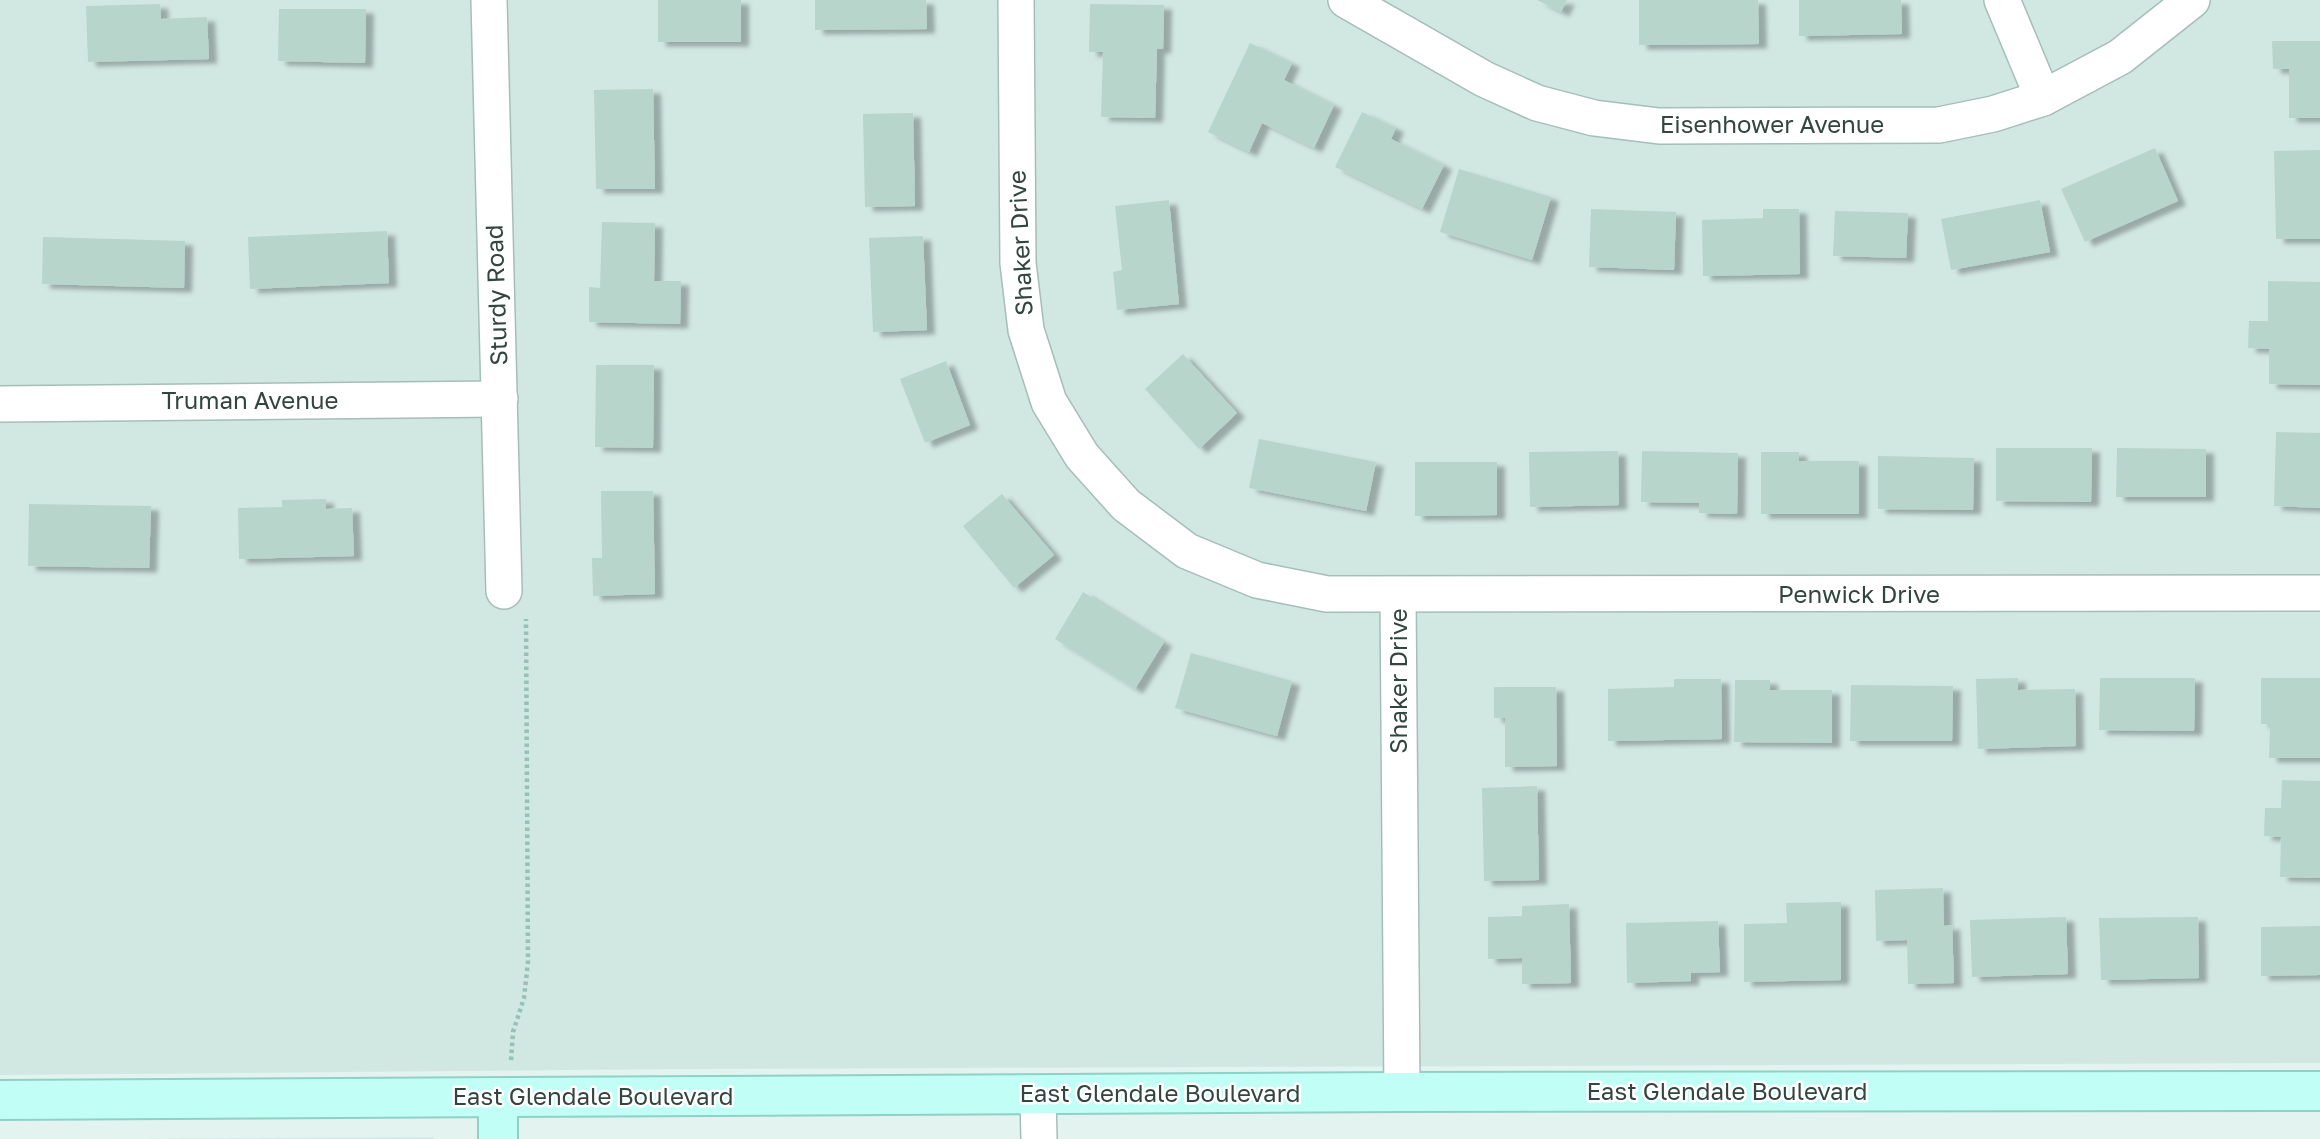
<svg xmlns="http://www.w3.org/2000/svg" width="2320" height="1139" viewBox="0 0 2320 1139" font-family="'Golos Text',sans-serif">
	<defs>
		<filter id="shadow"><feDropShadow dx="8" dy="4.5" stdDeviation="2" flood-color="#0004"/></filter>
	</defs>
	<rect width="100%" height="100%" fill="#e3f3ef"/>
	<polygon fill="#d1e7e2" points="0,0 2320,0 2320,1063 684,1069 0,1075"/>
	<polygon fill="#ccede6" points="434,1137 434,1139 140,1139"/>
	<g fill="#b8d5cc" filter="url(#shadow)">
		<rect x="658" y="0" width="83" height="42"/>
		<polygon points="815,0 926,0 927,29 815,30"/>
		<polygon points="1537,0 1567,0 1561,12"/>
		<polygon points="1639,0 1758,0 1759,44 1639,45"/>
		<polygon points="1799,0 1901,0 1902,34 1799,36"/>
		<polygon points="160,4 161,19 207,17 209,59 88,62 86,6"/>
		<polygon points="1090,4 1164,5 1163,49 1157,49 1155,118 1101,117 1103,52 1089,52"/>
		<polygon points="279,9 366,9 365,63 278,61"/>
		<polygon points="2272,41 2320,41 2320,118 2289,118 2289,69 2273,69"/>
		<polygon points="1250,43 1292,63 1284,80 1334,105 1314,148 1262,123 1249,152 1208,132"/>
		<polygon points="653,89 655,189 596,189 594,90"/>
		<polygon points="1362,112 1396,128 1391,139 1444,165 1422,209 1335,167"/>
		<polygon points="913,113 915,206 865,207 863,114"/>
		<polygon points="2155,148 2178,201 2085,242 2061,189"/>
		<polygon points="2320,150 2320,239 2276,239 2274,151"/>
		<polygon points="1459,169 1551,197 1532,260 1440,232"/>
		<polygon points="1169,200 1179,304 1117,310 1113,272 1122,270 1115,206"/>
		<polygon points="2040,200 2050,252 1951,270 1941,219"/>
		<polygon points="1591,209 1676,212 1674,270 1589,267"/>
		<polygon points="1763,209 1799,209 1800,274 1703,276 1702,220 1763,218"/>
		<polygon points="1835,211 1908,213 1906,258 1833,256"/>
		<polygon points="602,222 655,223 654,281 681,281 680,324 589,322 589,287 600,288"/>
		<polygon points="387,231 389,283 250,289 248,237"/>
		<polygon points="923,236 927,330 873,332 869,238"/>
		<polygon points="43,237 185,241 184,288 42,284"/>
		<polygon points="2268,281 2320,282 2320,385 2269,384 2269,349 2248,348 2249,321 2268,321"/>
		<polygon points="1183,354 1237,413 1199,449 1145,389"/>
		<polygon points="946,361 970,425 925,443 900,379"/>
		<polygon points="596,365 654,365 653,448 595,447"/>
		<polygon points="2276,432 2320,433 2320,508 2274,506"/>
		<polygon points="1259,439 1376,462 1366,511 1249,488"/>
		<polygon points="1996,448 2092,448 2091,502 1996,501"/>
		<polygon points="2117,448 2206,449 2206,497 2116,497"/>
		<polygon points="1618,451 1619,505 1530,507 1529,452"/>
		<polygon points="1642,451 1738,453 1737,514 1699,513 1699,503 1641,502"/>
		<polygon points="1761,452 1799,452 1799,461 1859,461 1859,514 1761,514"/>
		<polygon points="1878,456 1974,458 1973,510 1878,509"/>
		<polygon points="1415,462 1497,462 1497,515 1415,516"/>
		<polygon points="601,491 653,491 655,594 593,596 592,558 602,558"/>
		<polygon points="1002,494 1054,555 1014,588 963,526"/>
		<polygon points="326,499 326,509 352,508 354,556 239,559 238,508 282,507 282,500"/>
		<polygon points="29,504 151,506 149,568 28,566"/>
		<polygon points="1083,592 1164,642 1135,689 1055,639"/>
		<polygon points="1191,653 1292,681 1277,736 1175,708"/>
		<polygon points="2018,678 2018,690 2075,689 2076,746 1978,749 1976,679"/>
		<polygon points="2100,678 2195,678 2194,731 2099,730"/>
		<polygon points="2261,678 2320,678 2320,758 2269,758 2270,724 2261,724"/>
		<polygon points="1674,679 1721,679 1722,739 1608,741 1608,689 1674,687"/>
		<polygon points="1735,680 1770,680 1770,690 1832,690 1832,743 1734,742"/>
		<polygon points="1851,685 1953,686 1952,741 1850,741"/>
		<polygon points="1494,687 1556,687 1557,766 1505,767 1505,718 1494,718"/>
		<polygon points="2282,780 2320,781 2320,878 2280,877 2281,837 2264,836 2265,808 2281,808"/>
		<polygon points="1537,786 1539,880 1484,881 1482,788"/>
		<polygon points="1943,888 1944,926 1952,925 1954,983 1908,984 1907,940 1876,941 1875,890"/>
		<polygon points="1841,902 1841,980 1744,982 1744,924 1787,923 1786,903"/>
		<polygon points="1569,904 1571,983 1522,984 1522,958 1488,959 1488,917 1522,916 1522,906"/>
		<polygon points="2066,917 2068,974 1972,977 1970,920"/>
		<polygon points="2198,917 2199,978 2101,980 2099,918"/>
		<polygon points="1718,921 1720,972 1691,973 1691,981 1627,983 1626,923"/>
		<polygon points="2320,926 2320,975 2261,976 2261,927"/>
	</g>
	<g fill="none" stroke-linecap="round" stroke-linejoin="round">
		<g stroke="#a6beb8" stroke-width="38">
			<g id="street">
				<polyline points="489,0 504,591"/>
				<polyline points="1016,0 1018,263 1026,330 1049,402 1082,456 1126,505 1187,551 1257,580 1327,594 2320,593"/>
				<polyline points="1346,0 1484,79 1537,103 1594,118 1659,126 1939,125 1993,114 2043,98 2120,57 2192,0"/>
				<polyline points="2002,0 2043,98"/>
				<polyline points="0,404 500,399"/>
				<polyline points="1398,596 1402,1092"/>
				<polyline points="1038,1094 1039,1139"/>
			</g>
		</g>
		<g stroke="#8fd1c6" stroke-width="42">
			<g id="secondary">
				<polyline points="498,1098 498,1139"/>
				<polyline points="0,1100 1402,1092 2320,1091"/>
			</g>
		</g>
		<polyline stroke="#96c1b6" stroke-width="4.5" stroke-dasharray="3.5 3.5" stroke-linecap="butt" points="511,1060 513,1032 524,998 528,962 526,619"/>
		<use href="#street" stroke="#fff" stroke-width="35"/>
		<use href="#secondary" stroke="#c1fff6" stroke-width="38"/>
	</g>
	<g text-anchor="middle" stroke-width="5" stroke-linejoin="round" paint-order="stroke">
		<g font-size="24" fill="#33453f" stroke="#fff">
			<text x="1772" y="133">Eisenhower Avenue</text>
			<text transform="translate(1021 243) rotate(-93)" y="8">Shaker Drive</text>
			<text transform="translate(497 295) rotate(-92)" y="8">Sturdy Road</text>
			<text x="250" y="409">Truman Avenue</text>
			<text x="1859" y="603">Penwick Drive</text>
			<text transform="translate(1399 681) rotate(-90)" y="8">Shaker Drive</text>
			<text x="1727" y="1100">East Glendale Boulevard</text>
			<text x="1160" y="1102">East Glendale Boulevard</text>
			<text x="593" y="1105">East Glendale Boulevard</text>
		</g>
	</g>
</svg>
